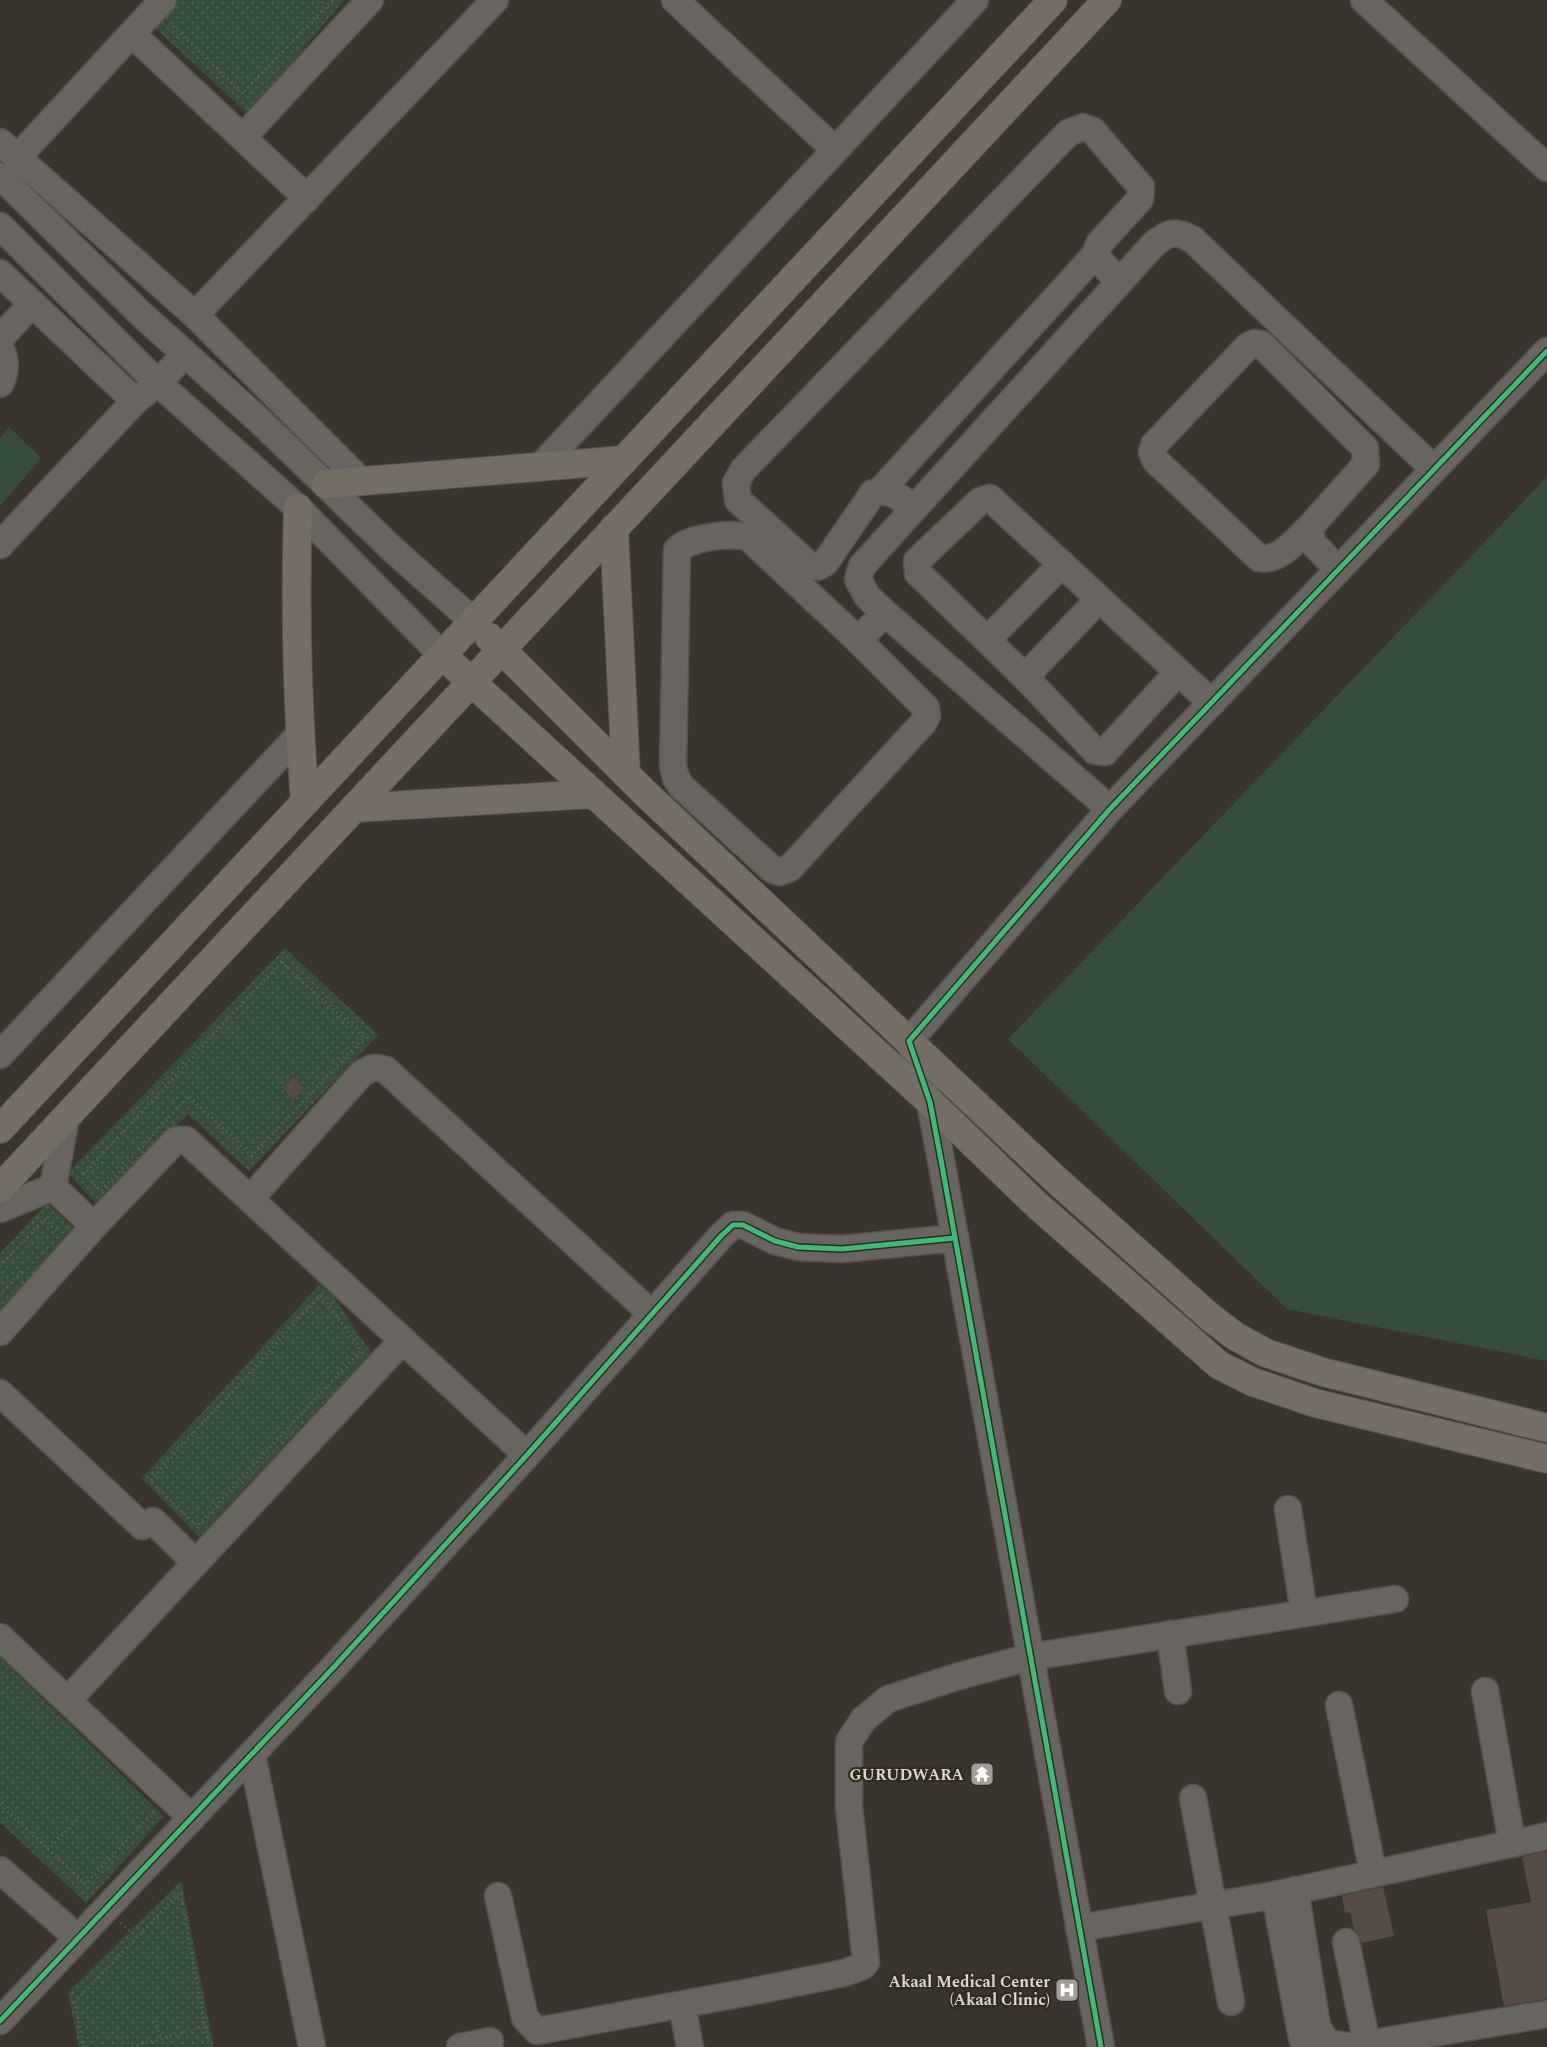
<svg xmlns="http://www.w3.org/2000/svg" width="1547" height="2047" viewBox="0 0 1547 2047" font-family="Spectral,serif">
	<defs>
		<pattern id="park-dots" width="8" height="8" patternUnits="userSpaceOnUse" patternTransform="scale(1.25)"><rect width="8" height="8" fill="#364d3a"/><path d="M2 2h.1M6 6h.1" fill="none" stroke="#526655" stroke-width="1.8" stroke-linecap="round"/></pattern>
	</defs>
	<rect width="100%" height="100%" fill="#39352e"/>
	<g fill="#364d3a">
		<polygon points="9,427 41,458 0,506 0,438"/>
		<polygon points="1547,477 1547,1361 1287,1309 1008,1039"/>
	</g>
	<g fill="url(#park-dots)">
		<polygon points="173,0 344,0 249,115 151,24"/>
		<polygon points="285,948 378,1035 249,1171 188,1114 100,1208 68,1173"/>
		<polygon points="47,1203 76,1230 0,1311 0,1253"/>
		<polygon points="323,1281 371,1353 199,1537 142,1478"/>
		<polygon points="0,1657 164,1816 86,1903 0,1822"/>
		<polygon points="181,1881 214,2047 79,2047 68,1992"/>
	</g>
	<g fill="#574b46">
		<polygon points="294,1077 304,1088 293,1100 283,1088"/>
		<polygon points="1547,1851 1547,1999 1504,2006 1486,1910 1531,1902 1522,1857"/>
		<polygon points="1383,1887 1394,1936 1362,1943 1357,1932 1354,1930 1350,1912 1345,1913 1342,1896"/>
	</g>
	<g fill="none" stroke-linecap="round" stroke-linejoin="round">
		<g stroke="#54514b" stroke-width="29">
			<g id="minor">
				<polyline points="675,0 834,149"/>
				<polyline points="1364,0 1547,168"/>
				<polyline points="132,34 307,198"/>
				<polyline points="243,137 370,0"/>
				<polyline points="0,142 195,315 361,481"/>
				<polyline points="17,158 163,0"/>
				<polyline points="0,176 142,315 261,422 391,548 473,621"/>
				<polyline points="0,226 158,383 298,508 442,655"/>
				<polyline points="0,273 135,401"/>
				<polyline points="195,315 495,0"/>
				<polyline points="0,338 32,304"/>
				<path d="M0 347C6 359 6 372 0 384"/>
				<polyline points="540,467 975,0"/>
				<polyline points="880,491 1095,255"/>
				<path d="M914 508C901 498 890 488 873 493L825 563 817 567 809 565 738 500 736 483 743 470 1068 133 1083 127 1093 131 1141 187 1140 199 1099 244 1095 255 1119 282"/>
				<path d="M1309 528C1295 541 1279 562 1259 558L1155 460 1152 452 1154 445 1248 346 1255 343 1261 344 1365 448 1366 464 1309 528 1312 542 1338 570"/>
				<polyline points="0,545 135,401 158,383 185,354"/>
				<path d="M858 640 749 538C734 531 687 538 677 550L673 766 676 778 681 786 773 870 779 872 790 868 923 723 927 716 926 708 858 640 885 613"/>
				<polyline points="987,640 1062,564"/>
				<polyline points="1178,672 1105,752 1095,751 1025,677 918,573 917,561 980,501 990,498 1212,703"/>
				<polyline points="1025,677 1099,599"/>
				<path d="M1110 809 885 613 867 596 858 579 862 566 1153 245C1168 232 1174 230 1192 239L1434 469"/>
				<polyline points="0,1055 300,734"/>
				<polyline points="53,1187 66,1117"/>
				<polyline points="53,1187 94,1226"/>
				<path d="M250 1199 362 1073C371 1068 376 1066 386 1070L652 1314"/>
				<polyline points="0,1209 53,1187"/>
				<polyline points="0,1332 94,1226 176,1140 186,1140 527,1455"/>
				<polyline points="0,1393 142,1526"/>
				<polyline points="1288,1509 1304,1613"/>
				<polyline points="153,1521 195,1562"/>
				<polyline points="1170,1634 1178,1691"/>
				<polyline points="0,1637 192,1818"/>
				<polyline points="1485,1691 1512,1842"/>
				<polyline points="68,1700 403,1340"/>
				<polyline points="1339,1705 1373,1872"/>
				<polyline points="252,1755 312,2047"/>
				<polyline points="1193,1798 1231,2002"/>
				<polyline points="0,1870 78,1938"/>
				<polyline points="1295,1890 1317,2026 1327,2043 1347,2046 1367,2044 1547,2014"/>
				<polyline points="1275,1895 1302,2038 1306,2047"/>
				<polyline points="498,1896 525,2018 537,2031 760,1990 844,1973 863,1966 866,1962 849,1807 849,1742 863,1720 888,1699 956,1677 1030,1657 1395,1599"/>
				<polyline points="1079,1928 1275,1895 1547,1836"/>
				<polyline points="1346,1942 1367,2044"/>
				<polyline points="682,2005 690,2047"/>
				<polyline points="0,2021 333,1668 527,1455 722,1235 733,1225 743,1225 775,1241 798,1247 819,1248 842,1249 955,1238"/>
				<polyline points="460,2047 490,2041"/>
				<polyline points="1101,2047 941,1160 930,1102 909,1041 1110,809 1547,351"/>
			</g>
		</g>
		<g stroke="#54514b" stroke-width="30">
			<g id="major">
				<polyline points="326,484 624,460"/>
				<path d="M298 508C295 606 297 704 305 801"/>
				<polyline points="614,528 626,774"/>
				<polyline points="489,637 644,792 1053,1177 1210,1317 1235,1336 1266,1353 1323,1372 1547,1428"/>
				<polyline points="442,655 930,1102 1037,1205 1219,1365 1253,1382 1315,1403 1547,1459"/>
				<polyline points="354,808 593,794"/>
				<polyline points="0,1129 1053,0"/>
				<polyline points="0,1188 1107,0"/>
			</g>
		</g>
		<g stroke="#64625e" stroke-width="3" stroke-dasharray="1 4" stroke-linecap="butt">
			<polyline points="170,23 242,94 332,0"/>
			<polygon points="281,962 364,1037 252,1156 189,1096 101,1191 84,1174"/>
			<polyline points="0,1266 44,1219 58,1232 57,1233"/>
			<polyline points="0,1294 23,1269"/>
			<polygon points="321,1295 361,1350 197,1526 150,1481"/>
			<polyline points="0,1805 86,1884 154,1812"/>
			<polyline points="48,1850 77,1820"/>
			<polyline points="121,1923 137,1937"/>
			<polyline points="155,2021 161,2039"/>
			<polyline points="84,2047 75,2002 180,1892 209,2047"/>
			<polyline points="132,2047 205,2026"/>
		</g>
		<use href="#minor" stroke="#686560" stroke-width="26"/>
		<use href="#major" stroke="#746e64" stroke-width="28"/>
		<g stroke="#322c20" stroke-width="8">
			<g id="cycleway">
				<polyline points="0,2021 333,1668 527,1455 722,1235 733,1225 743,1225 775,1241 798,1247 819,1248 842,1249 955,1238"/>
				<polyline points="1101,2047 941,1160 930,1102 909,1041 1110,809 1547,351"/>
			</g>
		</g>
		<use href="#cycleway" stroke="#3abd76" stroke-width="5"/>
	</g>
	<defs>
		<g id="temple-square" transform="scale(1.25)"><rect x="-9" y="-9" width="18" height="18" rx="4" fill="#a29e96" stroke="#322c20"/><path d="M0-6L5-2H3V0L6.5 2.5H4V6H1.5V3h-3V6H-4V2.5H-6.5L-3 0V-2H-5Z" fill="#fff"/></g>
		<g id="hospital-square" transform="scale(1.25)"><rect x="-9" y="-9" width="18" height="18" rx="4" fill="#a29e96" stroke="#322c20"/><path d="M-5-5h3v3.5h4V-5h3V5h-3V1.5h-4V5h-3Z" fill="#fff"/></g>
	</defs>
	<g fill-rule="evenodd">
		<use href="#temple-square" x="982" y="1774"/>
		<use href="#hospital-square" x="1067" y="1990"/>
	</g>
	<g text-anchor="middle" stroke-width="4.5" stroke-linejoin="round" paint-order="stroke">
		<g font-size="16" font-weight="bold" fill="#dad6ce" stroke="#322c20" text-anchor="end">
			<text x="964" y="1780">GURUDWARA</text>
			<text x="1050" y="1987">Akaal Medical Center<tspan x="1050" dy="18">(Akaal Clinic)</tspan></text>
		</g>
	</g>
</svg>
